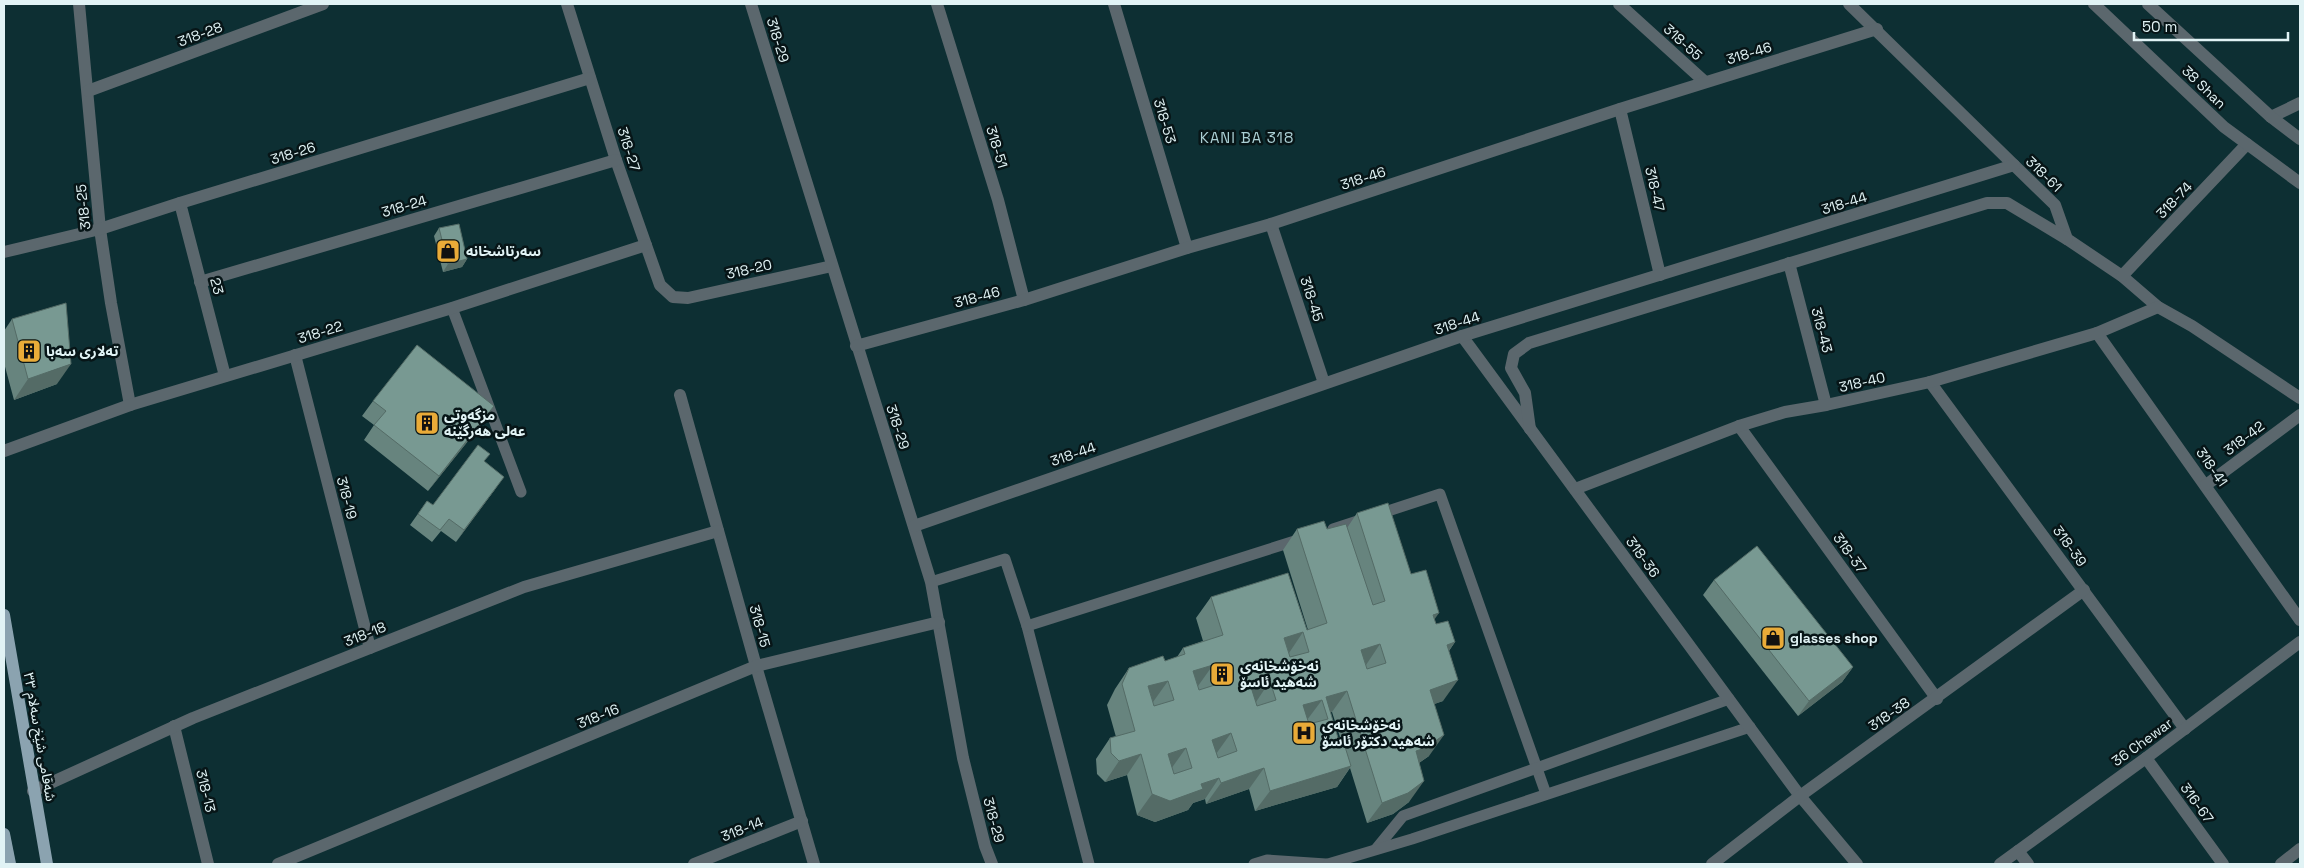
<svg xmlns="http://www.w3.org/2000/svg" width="2304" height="868" viewBox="0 0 2304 868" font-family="'Space Grotesk','Noto Sans Arabic',sans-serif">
	<rect width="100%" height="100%" fill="#0d2f33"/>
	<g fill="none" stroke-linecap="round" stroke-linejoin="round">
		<g stroke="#5b676d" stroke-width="11">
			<polyline points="452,308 521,492"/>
			<polyline points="1333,529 1440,494 1546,794"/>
			<polyline points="931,582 1005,559 1027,626 1089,864"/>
			<polyline points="1027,626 1301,539"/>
			<polyline points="1376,849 1403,816 1729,699"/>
			<polyline points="1254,864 1267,860 1326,864"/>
			<polyline points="1328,864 1412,839 1750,727"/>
		</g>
		<g stroke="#5b676d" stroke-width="12">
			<polyline points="79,4 100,229 111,303 130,405"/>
			<polyline points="567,4 616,160 660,285 673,297 688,298 832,266"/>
			<polyline points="751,4 931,582 963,758 985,846 992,864"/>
			<polyline points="937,4 998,200 1024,300"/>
			<polyline points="1114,4 1187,248"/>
			<polyline points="1619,4 1705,82"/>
			<polyline points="1849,4 2055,205 2067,239 2122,276 2158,307 2192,326 2300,398"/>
			<polyline points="88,91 323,4"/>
			<polyline points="1620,109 1660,275"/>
			<polyline points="2271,117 2300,103"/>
			<polyline points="180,203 225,376"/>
			<polyline points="1271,224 1324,383"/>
			<polyline points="4,252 100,229 180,203 590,78"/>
			<polyline points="1789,263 1826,405"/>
			<polyline points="2122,276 2247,144"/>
			<polyline points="200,282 616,160"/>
			<polyline points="2097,333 2300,620"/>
			<polyline points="1462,336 1800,796 1857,864"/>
			<polyline points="856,346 1024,300 1187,248 1271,224 1620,109 1877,29"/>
			<polyline points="295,355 370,648"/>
			<polyline points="1930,382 2185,729"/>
			<polyline points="680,395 756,666 814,864"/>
			<polyline points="1739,426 1937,699"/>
			<polyline points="1530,429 1525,393 1511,368 1514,354 1529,343 1987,203 2007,203 2067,239"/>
			<polyline points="4,451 130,405 452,308 646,245"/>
			<polyline points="2206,485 2300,415"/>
			<polyline points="1575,489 1739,426 1785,412 1826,405 1930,382 2097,333 2158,307"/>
			<polyline points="914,526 1462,336 2014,165"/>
			<polyline points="174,726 208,864"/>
			<polyline points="2146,758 2223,864"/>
			<polyline points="33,791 193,718 524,587 718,531"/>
			<polyline points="2018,851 2028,864"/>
			<polyline points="278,864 756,666 939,622"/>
			<polyline points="694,864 802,821"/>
			<polyline points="1712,864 1800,796 2084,590"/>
			<polyline points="2281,864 2300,849"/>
		</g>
		<g stroke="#5b676d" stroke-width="12">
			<polyline points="2094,4 2224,127 2300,183"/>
			<polyline points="2148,4 2271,117 2300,139"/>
			<polyline points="2000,864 2146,758 2300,642"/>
		</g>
		<g stroke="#8ba3b0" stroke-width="12">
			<polyline points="4,615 47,864"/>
			<polyline points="4,834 10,864"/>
		</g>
	</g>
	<g fill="#67847e" fill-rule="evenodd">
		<polygon points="439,228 467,259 462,267 443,272 434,236"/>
		<polygon points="12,319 57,384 14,400 4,363 4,331"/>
		<polygon points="373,401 494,406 484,421 428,491 364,440 374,425 362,416"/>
		<polygon points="484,462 496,488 456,542 441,531 432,542 410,525 427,501 433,505"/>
		<path d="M1357 513 1411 574 1434 619 1436 624 1455 642 1449 651 1443 701 1434 704 1429 756 1419 763 1409 802 1393 814 1367 823 1350 768 1337 787 1255 811 1249 789 1206 804 1205 799 1193 803 1188 810 1155 822 1137 815 1127 775 1105 782 1097 774 1096 759 1110 738 1116 737 1107 705 1115 689 1129 668 1165 661 1177 657 1183 648 1203 641 1196 618 1211 597 1307 630H1308L1283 550 1297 529 1347 528ZM1330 712H1332L1340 737 1338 738Z"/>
		<polygon points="1714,580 1853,667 1842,682 1798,716 1703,595"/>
	</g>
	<g fill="#546b66">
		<polygon points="467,259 462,267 443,272 448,264"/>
		<polygon points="71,364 57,384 14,400 28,379"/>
		<polygon points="494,406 484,421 428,491 439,476"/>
		<polygon points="504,477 496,488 456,542 464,530"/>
		<polygon points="1439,613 1424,634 1433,615"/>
		<polygon points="1303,632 1289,653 1284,638"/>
		<polygon points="1455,642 1440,663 1447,645"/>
		<polygon points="1380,644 1366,665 1361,650"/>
		<polygon points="1213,665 1198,686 1193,671"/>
		<polygon points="1853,667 1842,682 1798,716 1809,701"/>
		<polygon points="1458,680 1443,701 1415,711 1430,690"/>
		<polygon points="1168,681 1153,702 1148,686"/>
		<polygon points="1270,681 1256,702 1236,708 1251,687"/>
		<polygon points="1347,691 1332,712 1326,714 1326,697"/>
		<polygon points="1322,700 1307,720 1303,705"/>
		<polygon points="1231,733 1216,754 1212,740"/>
		<polygon points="1444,735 1429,756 1410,769 1416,751"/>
		<polygon points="1186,748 1171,769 1168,754"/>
		<polygon points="1141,754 1127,775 1105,782 1119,761"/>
		<polygon points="1351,766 1337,787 1255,811 1270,791"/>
		<polygon points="1264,768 1249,789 1206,804 1221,783"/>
		<polygon points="1219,778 1205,799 1193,803 1188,810 1155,822 1137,815 1152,794 1201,784"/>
		<polygon points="1424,781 1409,802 1393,814 1367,823 1382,803"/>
	</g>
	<g fill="#789992" stroke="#546b66" fill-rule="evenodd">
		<polygon points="459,224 467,259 448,264 439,228"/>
		<polygon points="66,303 71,364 28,379 12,319"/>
		<polygon points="417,345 494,406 439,476 374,425 386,411 373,401"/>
		<polygon points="478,445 490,454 484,461 504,477 464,530 449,519 440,530 418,514 427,501 433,505"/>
		<path d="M1388 503 1411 574 1426 570 1439 613 1433 615 1436 624 1448 621 1455 642 1447 645 1458 680 1430 690 1444 735 1425 748 1416 751 1424 781 1408 793 1382 803 1347 691 1326 697 1338 738 1342 737 1351 766 1270 791 1264 768 1221 783 1219 778 1201 784 1203 789 1170 801 1152 794 1141 754 1119 761 1111 753 1110 738 1135 731 1122 684 1129 668 1163 656 1165 661 1185 654 1183 648 1223 635 1211 597 1288 573 1307 630 1327 623 1297 529 1324 521 1327 529 1346 524 1373 605 1385 601 1357 513ZM1303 632 1309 652 1290 657 1284 638ZM1380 644 1386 663 1367 669 1361 650ZM1213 665 1218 684 1199 690 1193 671ZM1168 681 1174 700 1154 706 1148 686ZM1270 681 1276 700 1257 706 1251 687ZM1322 700 1328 719 1309 724 1303 705ZM1231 733 1237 751 1218 758 1212 740ZM1186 748 1192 768 1174 774 1168 754Z"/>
		<polygon points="1757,546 1853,667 1809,701 1714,580"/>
	</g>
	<defs>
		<g id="shop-square" transform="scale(1.25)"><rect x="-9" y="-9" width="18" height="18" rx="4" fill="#e9ab38" stroke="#071517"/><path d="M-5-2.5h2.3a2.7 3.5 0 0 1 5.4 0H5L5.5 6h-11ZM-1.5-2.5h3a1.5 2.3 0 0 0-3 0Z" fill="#111"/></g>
		<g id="building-square" transform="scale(1.25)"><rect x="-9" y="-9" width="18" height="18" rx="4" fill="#e9ab38" stroke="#071517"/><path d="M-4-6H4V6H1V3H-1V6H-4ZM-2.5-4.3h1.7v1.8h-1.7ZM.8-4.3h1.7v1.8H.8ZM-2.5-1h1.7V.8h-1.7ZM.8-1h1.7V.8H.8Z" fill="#111"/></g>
		<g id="hospital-square" transform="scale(1.25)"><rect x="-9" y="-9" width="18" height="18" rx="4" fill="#e9ab38" stroke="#071517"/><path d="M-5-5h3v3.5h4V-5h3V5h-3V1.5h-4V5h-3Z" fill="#111"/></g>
	</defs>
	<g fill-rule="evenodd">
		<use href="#shop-square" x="448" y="251"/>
		<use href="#building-square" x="29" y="351"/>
		<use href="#building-square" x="427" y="423"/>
		<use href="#shop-square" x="1773" y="638"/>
		<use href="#building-square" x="1222" y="674"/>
		<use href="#hospital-square" x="1304" y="733"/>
	</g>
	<g text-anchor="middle" stroke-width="5" stroke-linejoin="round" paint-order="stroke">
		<g font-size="14" fill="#e1f3f5" stroke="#071517">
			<text transform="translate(200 34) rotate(-20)" y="5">318-28</text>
			<text transform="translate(778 40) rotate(73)" y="5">318-29</text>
			<text transform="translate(1683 42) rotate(42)" y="5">318-55</text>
			<text transform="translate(1749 53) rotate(-17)" y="5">318-46</text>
			<text transform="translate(2204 87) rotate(44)" y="5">38 Shan</text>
			<text transform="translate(1165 121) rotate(73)" y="5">318-53</text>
			<text transform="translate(997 147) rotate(73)" y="5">318-51</text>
			<text transform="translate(629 149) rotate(72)" y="5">318-27</text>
			<text transform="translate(293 153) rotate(-17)" y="5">318-26</text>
			<text transform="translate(2044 174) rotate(44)" y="5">318-61</text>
			<text transform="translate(1363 178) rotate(-18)" y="5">318-46</text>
			<text transform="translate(1655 189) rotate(77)" y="5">318-47</text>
			<text transform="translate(2174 200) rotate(-46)" y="5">318-74</text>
			<text transform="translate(1844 203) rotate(-17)" y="5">318-44</text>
			<text transform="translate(404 206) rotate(-16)" y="5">318-24</text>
			<text transform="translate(83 207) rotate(-96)" y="5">318-25</text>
			<text transform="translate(749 269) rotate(-13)" y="5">318-20</text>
			<text transform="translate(217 286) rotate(75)" y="5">23</text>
			<text transform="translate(977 297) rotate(-15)" y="5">318-46</text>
			<text transform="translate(1312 299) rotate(72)" y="5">318-45</text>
			<text transform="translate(1457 323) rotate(-18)" y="5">318-44</text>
			<text transform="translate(1822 330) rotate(75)" y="5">318-43</text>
			<text transform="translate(320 332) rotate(-17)" y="5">318-22</text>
			<text transform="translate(1862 382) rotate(-13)" y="5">318-40</text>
			<text transform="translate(898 427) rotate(72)" y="5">318-29</text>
			<text transform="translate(2244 438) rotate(-37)" y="5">318-42</text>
			<text transform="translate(1073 454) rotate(-19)" y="5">318-44</text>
			<text transform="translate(2212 467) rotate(55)" y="5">318-41</text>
			<text transform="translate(347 498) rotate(75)" y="5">318-19</text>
			<text transform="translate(2070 546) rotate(54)" y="5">318-39</text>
			<text transform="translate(1850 553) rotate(54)" y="5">318-37</text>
			<text transform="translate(1643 557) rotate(54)" y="5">318-36</text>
			<text transform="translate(760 626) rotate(74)" y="5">318-15</text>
			<text transform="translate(365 634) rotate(-22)" y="5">318-18</text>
			<text transform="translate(1889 714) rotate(-35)" y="5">318-38</text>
			<text transform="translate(598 716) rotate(-22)" y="5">318-16</text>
			<text transform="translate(40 737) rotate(80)" y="5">شەقامی شێخ سەلام ٣٣</text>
			<text transform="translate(2142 742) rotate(-36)" y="5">36 Chewar</text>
			<text transform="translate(206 791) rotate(76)" y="5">318-13</text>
			<text transform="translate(2197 803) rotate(54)" y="5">316-67</text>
			<text transform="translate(994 820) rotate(75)" y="5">318-29</text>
			<text transform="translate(742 829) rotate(-22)" y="5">318-14</text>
		</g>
		<g font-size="14" font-weight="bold" fill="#e1f3f5" stroke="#071517" text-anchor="start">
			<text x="466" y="256">سەرتاشخانە</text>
			<text x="46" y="356">تەلاری سەبا</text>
			<text x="444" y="420">مزگەوتی<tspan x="444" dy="16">عەلی هەرگێنە</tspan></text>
			<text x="1790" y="643">glasses shop</text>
			<text x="1240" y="671">نەخۆشخانەی<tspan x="1240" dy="16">شەهید ئاسۆ</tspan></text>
			<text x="1322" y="730">نەخۆشخانەی<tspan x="1322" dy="16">شەهید دکتۆر ئاسۆ</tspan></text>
		</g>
		<g font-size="15" letter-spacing="1" fill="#aaced3" stroke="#071517">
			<text x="1247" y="143">KANI BA 318</text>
		</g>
	</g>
	<rect width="2304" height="868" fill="none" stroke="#e1f3f5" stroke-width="10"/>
	<path d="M2134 32v8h154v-8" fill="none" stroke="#e1f3f5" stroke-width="2.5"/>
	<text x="2142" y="32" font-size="15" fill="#e1f3f5" stroke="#071517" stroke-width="4" paint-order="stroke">50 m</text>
</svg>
